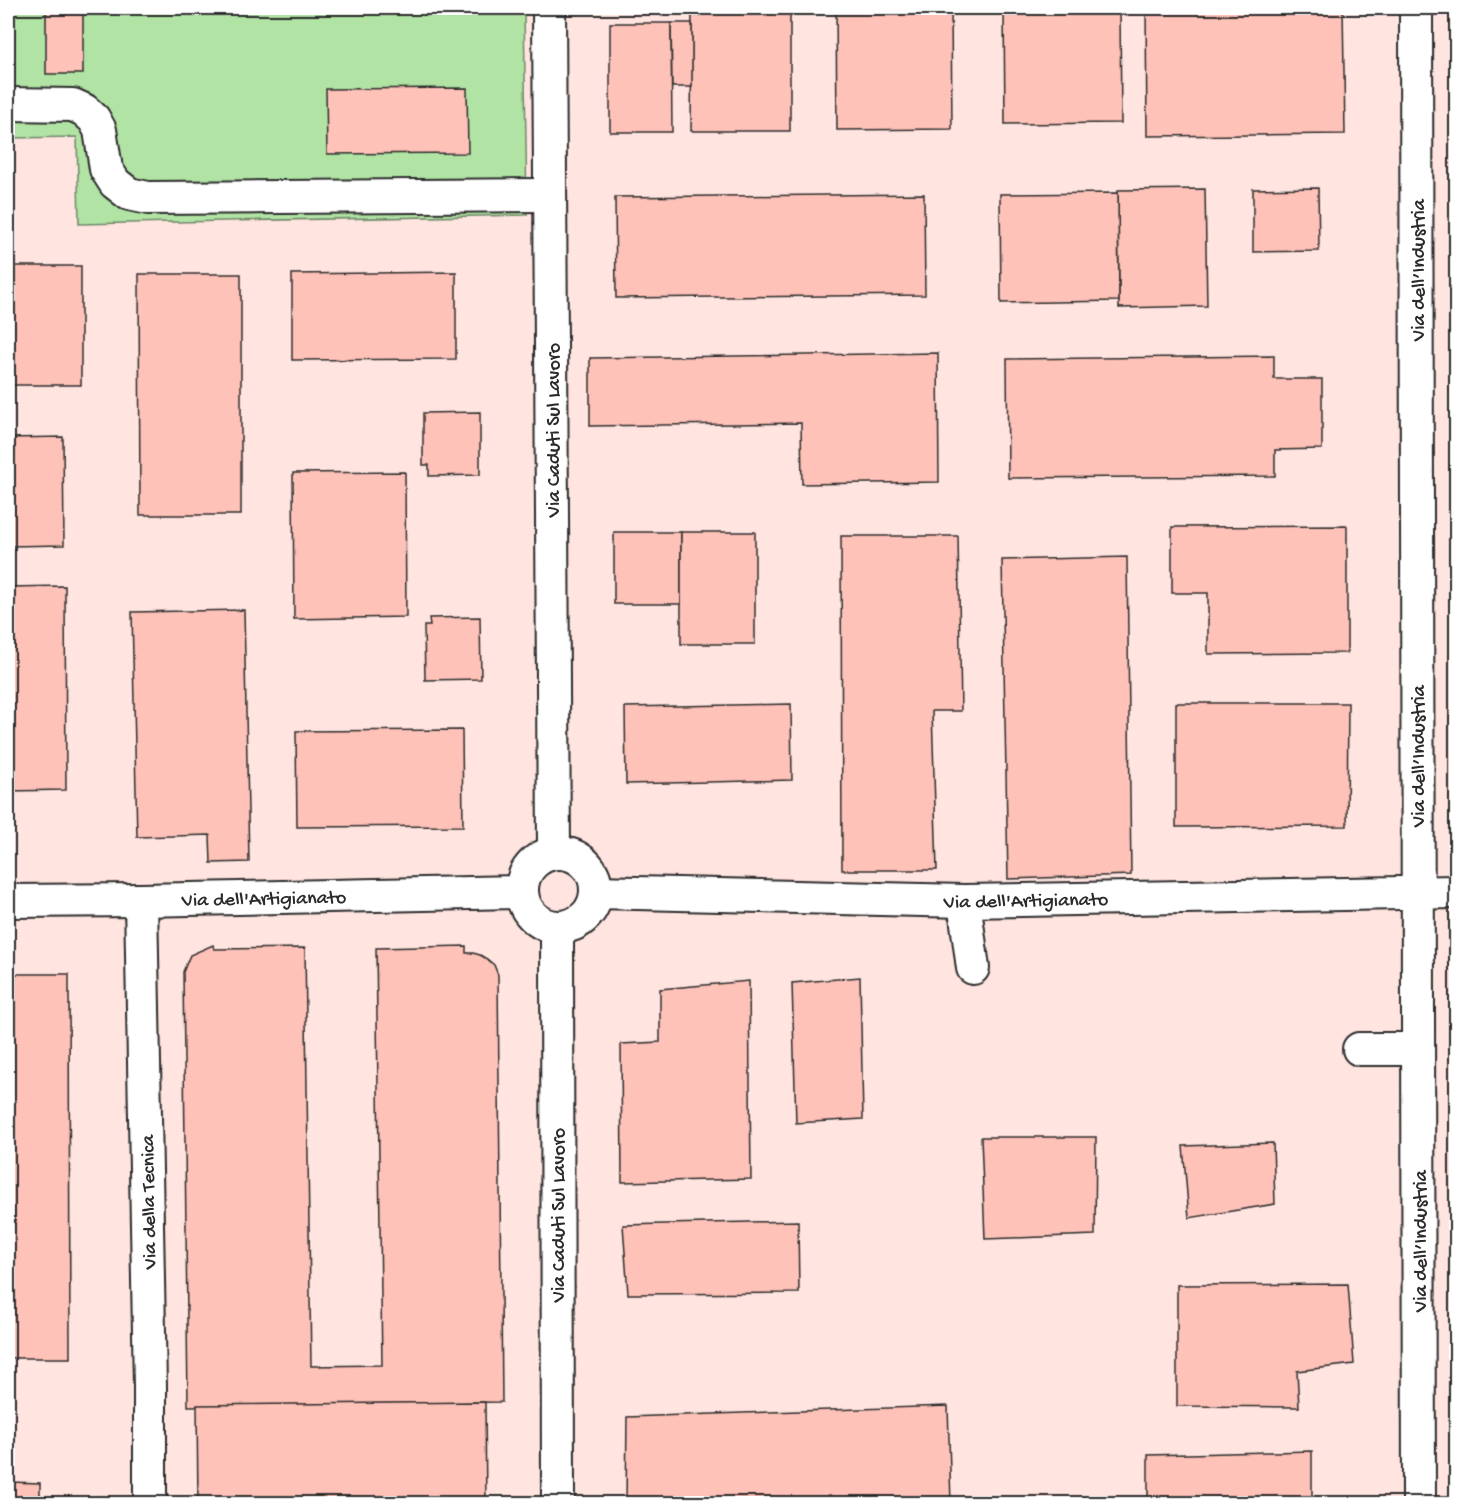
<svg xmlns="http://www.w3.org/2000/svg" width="1464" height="1511" viewBox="0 0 1464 1511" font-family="'Gochi Hand',sans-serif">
	<rect width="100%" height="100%" fill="#fff3f1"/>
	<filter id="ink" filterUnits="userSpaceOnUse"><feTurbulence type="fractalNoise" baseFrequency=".0167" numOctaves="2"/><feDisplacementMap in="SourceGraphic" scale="12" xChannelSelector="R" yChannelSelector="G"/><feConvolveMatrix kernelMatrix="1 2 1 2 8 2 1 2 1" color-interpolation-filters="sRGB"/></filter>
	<g filter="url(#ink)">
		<rect fill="#ffe4e0" x="8" y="8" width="1448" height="1495"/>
		<polygon fill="#b1e3a4" stroke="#6e8768" stroke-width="1.5" points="8,8 524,8 527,215 79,224 77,137 8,138"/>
		<g fill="#fec2b8" stroke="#2b2b2b" stroke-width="1.5">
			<rect x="46" y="8" width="37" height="66"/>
			<polygon points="692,8 790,8 790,131 691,131"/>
			<polygon points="836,8 951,8 952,129 837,130"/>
			<polygon points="1004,8 1120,8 1121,123 1005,124"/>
			<polygon points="1343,8 1345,134 1147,136 1146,10"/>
			<polygon points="610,23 671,23 672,132 610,132"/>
			<polygon points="671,23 692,23 692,87 672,87"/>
			<polygon points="467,88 468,153 327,154 326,89"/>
			<polygon points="1318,188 1319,251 1253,252 1253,189"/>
			<polygon points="1205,189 1207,306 1119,308 1118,190"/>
			<polygon points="1118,193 1119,301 1001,303 1000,194"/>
			<polygon points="924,194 925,295 616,298 615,197"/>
			<rect x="8" y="266" width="73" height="119"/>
			<polygon points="456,272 456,359 292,360 292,274"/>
			<polygon points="139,274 241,274 241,515 140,515"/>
			<polygon points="938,353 939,482 802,484 801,423 590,426 590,358"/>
			<polygon points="1274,356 1274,379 1322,379 1322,449 1275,450 1275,476 1008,478 1007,359"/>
			<polygon points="480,412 480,475 429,476 429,465 423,465 423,413"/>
			<polygon points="63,437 64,545 8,546 8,438"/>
			<polygon points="405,472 406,617 294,619 293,473"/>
			<polygon points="1347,526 1347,653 1208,654 1208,593 1172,593 1172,527"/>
			<rect x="614" y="532" width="67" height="72"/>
			<rect x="681" y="532" width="74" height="112"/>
			<polygon points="841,536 958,536 961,711 932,711 937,870 842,870"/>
			<polygon points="1127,557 1131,875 1008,879 1002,560"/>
			<polygon points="65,586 66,790 8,791 8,587"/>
			<polygon points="244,610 249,862 211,863 210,835 137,837 132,612"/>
			<polygon points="480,617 481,679 425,680 424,626 430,626 429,618"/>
			<polygon points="1176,703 1348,703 1347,826 1176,827"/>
			<polygon points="791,704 792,780 626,784 625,707"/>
			<polygon points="462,730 463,826 297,827 296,731"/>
			<polygon points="213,945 214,949 305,948 311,1366 382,1365 376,948 466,946 466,953 473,953 480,955 487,959 494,965 498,975 502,1402 188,1406 183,972 190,955"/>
			<polygon points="8,974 69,974 70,1358 8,1358"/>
			<polygon points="860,977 863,1119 796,1123 792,983"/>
			<polygon points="749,981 751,1179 622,1182 621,1044 660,1042 660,989"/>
			<polygon points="981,1137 1096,1137 1095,1235 985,1239"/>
			<polygon points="1273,1143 1275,1204 1189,1218 1183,1146"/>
			<polygon points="798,1221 799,1293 628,1294 623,1225"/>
			<polygon points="1348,1284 1354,1364 1297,1371 1299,1407 1177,1406 1177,1285"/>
			<polygon points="485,1402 486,1504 198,1504 197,1405"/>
			<polygon points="948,1406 951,1504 626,1504 627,1417"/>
			<polygon points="1312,1451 1312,1504 1148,1504 1148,1455"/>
			<polygon points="8,1482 40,1483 40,1504 8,1504"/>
		</g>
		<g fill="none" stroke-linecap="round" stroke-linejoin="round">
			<g stroke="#2b2b2b" stroke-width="36">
				<g id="minor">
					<polyline points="549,8 554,852"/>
					<polyline points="1416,8 1419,1504"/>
					<polyline points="8,104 73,105 84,110 94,119 100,130 106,169 115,183 129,194 148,198 550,195"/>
					<circle cx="559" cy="890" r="37"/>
					<polyline points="596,892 964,901 1456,892"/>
					<polyline points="141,900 150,1387 150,1504"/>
					<polyline points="8,901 141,900 521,892"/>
					<polyline points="964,901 973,968"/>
					<polyline points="557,927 558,1504"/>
					<polyline points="1359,1049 1418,1049"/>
				</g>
			</g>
			<use href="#minor" stroke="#fff" stroke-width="32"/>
		</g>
	</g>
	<g text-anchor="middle" stroke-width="4.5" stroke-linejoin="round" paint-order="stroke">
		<g font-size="20" fill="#2b2b2b" stroke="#fff">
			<text transform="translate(1417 270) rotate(-90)" y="7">Via dell’Industria</text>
			<text transform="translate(552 430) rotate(-90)" y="7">Via Caduti Sul Lavoro</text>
			<text transform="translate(1417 756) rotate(-90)" y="7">Via dell’Industria</text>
			<text transform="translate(264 897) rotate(-1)" y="7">Via dell'Artigianato</text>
			<text transform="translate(1026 899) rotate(-1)" y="7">Via dell'Artigianato</text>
			<text transform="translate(147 1202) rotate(-91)" y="7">Via della Tecnica</text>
			<text transform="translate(557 1215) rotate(-90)" y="7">Via Caduti Sul Lavoro</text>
			<text transform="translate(1419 1241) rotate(-90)" y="7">Via dell’Industria</text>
		</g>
	</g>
	<rect width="1464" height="1511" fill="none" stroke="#fff" stroke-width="30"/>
	<rect x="15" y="15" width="1434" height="1481" fill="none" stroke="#2b2b2b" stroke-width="2" filter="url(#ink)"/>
</svg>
